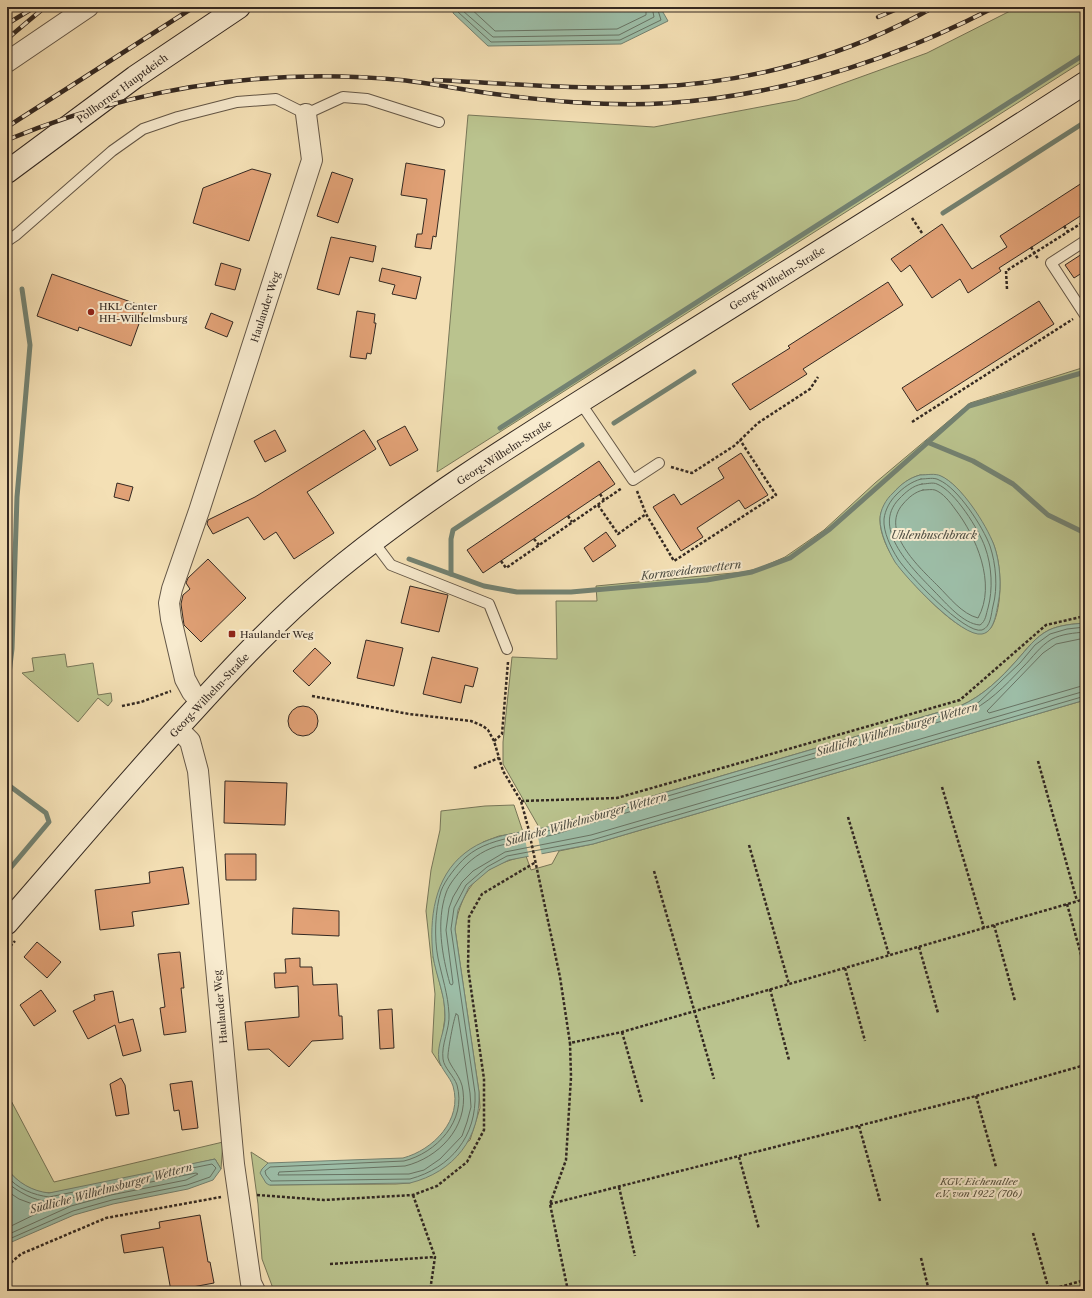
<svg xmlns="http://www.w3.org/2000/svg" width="1092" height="1298" viewBox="0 0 1092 1298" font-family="'Libre Caslon Text',serif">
	<rect width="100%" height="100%" fill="#f4e0b5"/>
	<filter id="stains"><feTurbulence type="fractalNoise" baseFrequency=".005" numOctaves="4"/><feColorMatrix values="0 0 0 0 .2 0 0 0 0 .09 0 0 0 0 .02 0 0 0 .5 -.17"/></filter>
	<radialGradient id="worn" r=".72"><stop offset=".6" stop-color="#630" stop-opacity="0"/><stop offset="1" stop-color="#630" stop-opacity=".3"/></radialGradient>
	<g fill="#bac38e" stroke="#777658" fill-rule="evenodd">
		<polygon points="1018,7 1085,7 1085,60 437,472 468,115 654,127 797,100 927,53"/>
		<path d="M1085 367V623C1073 624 1060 625 1049 630 1035 637 1027 649 1017 660 1001 678 983 696 960 706L571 820 556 826 540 829 503 764V742L512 657 557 659 556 601H597L596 586 744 572 760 568 785 557 824 530 875 483 970 403ZM920 475C927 475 938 474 944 478 956 485 963 495 971 506 979 518 987 530 993 543 1002 564 1003 606 992 626 975 657 907 578 896 562 888 551 880 534 880 520 880 510 886 503 892 496 900 485 907 479 920 475Z"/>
		<polygon points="65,654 67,667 93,663 98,695 111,693 112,701 108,706 98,698 78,722 22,673 34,671 32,658"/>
		<path d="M1085 700V1291H274L262 1259 258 1204 251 1152 268 1163 262 1169 270 1185 396 1184 410 1183 470 1140 480 1108 479 1092 455 929C461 886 483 865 526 856L531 870 552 864 559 851 593 844Z"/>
		<polygon points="514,805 523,832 499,836 483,842 433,957 444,1000 445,1017 439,1059 441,1066 432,1052 435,994 426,911 431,870 440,830 441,811 485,806"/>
		<path d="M7 1093 54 1182 223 1142 221 1169 215 1159C171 1169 128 1179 84 1187 69 1189 53 1195 39 1192 26 1189 15 1179 7 1169Z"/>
	</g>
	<g fill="#9dbea8" stroke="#738272">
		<polygon points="454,7 660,7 668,21 621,44 488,46 453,13"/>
		<path d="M920 475C927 475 935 473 941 476 961 485 986 524 994 545 1000 562 1002 586 998 604 996 614 994 632 982 634 962 638 906 578 895 562 888 550 880 533 880 519 880 510 886 499 893 493 901 484 909 478 920 475Z"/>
		<path d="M1085 623V700L593 844 509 860 489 870 469 887 458 910 455 929 479 1092C481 1138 454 1172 410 1183L269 1185 266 1183 260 1173 262 1169 268 1163 403 1158C433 1150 463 1120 453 1086 450 1077 441 1069 439 1060 436 1045 446 1030 445 1015 445 994 436 976 433 956 429 919 434 877 465 853 495 829 536 834 571 820L960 706C983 696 1001 678 1017 660 1027 649 1035 637 1049 630 1060 625 1073 624 1085 623Z"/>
		<path d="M215 1159 221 1169 213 1180 188 1189 113 1204 74 1215 7 1244V1169C18 1183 32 1191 49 1193Z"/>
	</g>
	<polygon fill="#f4e0b5" points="536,828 542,856 529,858 523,830"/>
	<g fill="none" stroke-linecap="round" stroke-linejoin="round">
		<g stroke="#687465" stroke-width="1">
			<polyline points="458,7 458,12 491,42 620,40 661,20 657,7"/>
			<polyline points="463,7 463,11 493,37 619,35 654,17 652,7"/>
			<polyline points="469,7 495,31 617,29 646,15 646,7"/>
			<path d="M921 479C927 479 934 477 939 480 958 488 983 527 990 546 996 564 998 588 993 606 991 614 991 627 982 630 965 635 907 573 898 559 891 548 883 532 884 519 885 510 890 501 896 495 904 487 911 482 921 479Z"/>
			<path d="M922 484C927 484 933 482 937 484 955 491 979 530 985 547 992 566 993 590 988 608 986 614 986 621 980 625 963 624 946 603 934 591 914 570 870 529 899 499 906 492 912 486 922 484Z"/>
			<path d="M923 490C927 490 932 489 935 490 943 493 950 502 955 509 976 536 997 584 978 618 962 614 949 597 938 586 920 568 879 531 903 504 909 497 915 492 923 490Z"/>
			<path d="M1085 627 1067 629 1050 634 1035 645 1020 663 979 702 962 710 572 824C540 837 493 833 466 857 457 865 445 880 441 891 435 910 434 938 438 958 442 977 448 994 449 1014 450 1029 441 1044 443 1059 444 1068 454 1076 457 1085 467 1121 436 1153 404 1161L270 1167 265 1171 266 1175 271 1181 410 1179C451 1168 477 1136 475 1093L451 929 454 908 466 885 487 867 507 856 592 840 1085 696"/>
			<path d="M1085 632C1074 633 1062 634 1052 639 1040 646 1033 657 1023 667 1005 686 988 704 963 715L574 828C550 838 526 839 502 845 487 848 473 857 463 868 457 875 449 884 446 893 436 922 442 955 450 984L452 985 453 983 446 930 449 908 453 897 462 882 473 871 505 852 591 835 1085 691"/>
			<polyline points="1085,638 1056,644 1043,653 987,711 989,713 1085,685"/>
			<path d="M456 1014 458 1015 470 1093 471 1107 467 1122 462 1136 440 1159 424 1170 409 1174 278 1175 279 1172 405 1166C438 1158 468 1128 463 1091 462 1077 450 1067 448 1058 447 1054 454 1017 456 1014Z"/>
			<path d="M7 1176C17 1189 34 1195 49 1197L212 1164 216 1168 210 1177 187 1185 112 1200 73 1211 7 1240"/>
			<path d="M7 1183C21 1193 32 1200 50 1202L196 1173 198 1174 186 1180 111 1195 71 1206 7 1235"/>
			<polyline points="7,1191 19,1199 46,1209 7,1228"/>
		</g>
		<g stroke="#738272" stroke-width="5">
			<polyline points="943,213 1085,122"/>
			<polyline points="614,423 694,372"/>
			<polyline points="500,428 1085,54"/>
			<polyline points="927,442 973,461 1013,484 1048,515 1085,533"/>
			<polyline points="409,559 484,586 517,592 571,592 707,580 752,572 790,558 830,529 969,406 1085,372"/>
			<polyline points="451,574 451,539 453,530 582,445"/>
			<polyline points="7,690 12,649 17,497 30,345 22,289"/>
			<polyline points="7,784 46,813 49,822 7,872"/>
		</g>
	</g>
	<g fill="#e1a176" stroke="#342922">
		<polygon points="406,163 445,170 436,237 433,236 431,249 415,247 417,234 422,234 427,199 401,195"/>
		<polygon points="252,169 271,174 249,241 193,223 203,188"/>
		<polygon points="332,172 353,179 338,223 317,216"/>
		<polygon points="1085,181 1085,213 999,268 1001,271 968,293 960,279 932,298 910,265 901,272 891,259 942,224 972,269 1007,247 1000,236"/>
		<polygon points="331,237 376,246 373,262 350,257 339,295 317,289"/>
		<polygon points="1085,252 1085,271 1074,278 1065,265"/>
		<polygon points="221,263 241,269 235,290 215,285"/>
		<polygon points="382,268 421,277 416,299 392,294 395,285 379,281"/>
		<polygon points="52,274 145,307 131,346 79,327 78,331 37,316"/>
		<polygon points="888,282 903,305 803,369 807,374 750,410 732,384 790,348 788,346"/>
		<polygon points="1039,301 1054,324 917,411 902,388"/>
		<polygon points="357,311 375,314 374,323 376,323 371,354 367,353 366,359 350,357"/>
		<polygon points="211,313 233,322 227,337 205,328"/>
		<polygon points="405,426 418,450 390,466 377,441"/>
		<polygon points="275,430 286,451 265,462 254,441"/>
		<polygon points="364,430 376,449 307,492 334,533 294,559 276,532 264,540 248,517 213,534 207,524 208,520 255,497"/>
		<polygon points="741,453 768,495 745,509 739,500 697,528 703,537 681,551 653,507 674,494 681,505 724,478 718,468"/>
		<polygon points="599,461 615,484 483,573 467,550"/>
		<polygon points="117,483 133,487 129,501 114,497"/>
		<polygon points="606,532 616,546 593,562 584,548"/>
		<polygon points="208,559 246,598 201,642 184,625 181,604 183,595 190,589 186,583 188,578"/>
		<polygon points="410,586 448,595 439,632 401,623"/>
		<polygon points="366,640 403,648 394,686 357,678"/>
		<polygon points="315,648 331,663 309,686 293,671"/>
		<polygon points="432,657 478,668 473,687 465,685 461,703 423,694"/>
		<circle cx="303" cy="721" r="15"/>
		<polygon points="225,781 287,783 285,825 224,823"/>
		<polygon points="225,854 256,854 256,880 226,880"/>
		<polygon points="183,867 189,904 132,912 134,926 100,930 95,890 150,883 149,872"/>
		<polygon points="293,908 339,911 339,936 292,934"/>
		<polygon points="37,942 61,962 47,978 24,957"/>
		<polygon points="180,952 184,988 181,988 186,1032 164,1035 160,1008 165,1007 158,954"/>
		<polygon points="300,958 300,967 312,967 313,985 337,984 339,1016 342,1016 343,1039 312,1041 289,1067 269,1049 248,1050 245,1022 299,1017 298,986 275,988 274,973 286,973 285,959"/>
		<polygon points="41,990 56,1011 34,1026 20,1005"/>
		<polygon points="113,991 119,1023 133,1019 141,1051 123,1056 115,1025 88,1039 73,1011 95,1000 94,995"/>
		<polygon points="392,1009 394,1048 380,1049 378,1010"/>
		<polygon points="121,1078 125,1085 129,1114 116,1116 110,1084"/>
		<polygon points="192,1081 198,1128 182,1130 179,1110 174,1111 170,1084"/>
		<polygon points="200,1215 208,1262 210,1262 214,1283 171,1291 163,1247 124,1253 121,1235 160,1228 159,1222"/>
	</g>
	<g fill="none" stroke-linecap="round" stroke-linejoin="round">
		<g stroke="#645747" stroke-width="12">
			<g id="lane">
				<polyline points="7,241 16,235 112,151 143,129 178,117 237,102 276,99 306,114 343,97 367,99 439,122"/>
				<polyline points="1085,241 1051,263 1085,315"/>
				<polyline points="580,402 633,480 659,463"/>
				<polyline points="373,541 391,565 489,604 507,649"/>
			</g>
		</g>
		<g stroke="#645747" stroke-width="22">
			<g id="street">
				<polyline points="7,62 88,7"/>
				<polyline points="201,702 192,692 185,679 171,619 169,603 172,589 199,511 312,160 306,114"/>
				<polyline points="177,728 190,741 198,771 234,1164 251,1283 255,1291"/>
			</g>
		</g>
		<g stroke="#342922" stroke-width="24">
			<g id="secondary">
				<polyline points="7,172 135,77 239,7"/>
				<path d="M7 923C69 852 130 779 194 710 236 664 279 618 327 578 419 501 527 435 629 371 781 275 934 181 1085 83"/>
			</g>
		</g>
		<g stroke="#342922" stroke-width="2.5" stroke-dasharray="3 2" stroke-linecap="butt">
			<polyline points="912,218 922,233"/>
			<polyline points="1064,226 1068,232"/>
			<polyline points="1031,247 1038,259"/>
			<polyline points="1007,289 1006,271 1085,221"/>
			<polyline points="912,422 1073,319"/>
			<polyline points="671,467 692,473 734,446 758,423 810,389 818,377"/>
			<polyline points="637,491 646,514 674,561 776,495 740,440"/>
			<polyline points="600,494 604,500"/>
			<polyline points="598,505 618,534 646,514"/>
			<polyline points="568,516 572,522"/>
			<polyline points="534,539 539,545"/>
			<polyline points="501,561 506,568 622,488"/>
			<polyline points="312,696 409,714 471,721 483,726 488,730 494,741 503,771 521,801 528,827 560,977 570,1043"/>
			<polyline points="122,706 141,702 171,691"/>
			<polyline points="494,741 502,734 508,662"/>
			<polyline points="1038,761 1077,901"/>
			<polyline points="474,768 499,758"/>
			<polyline points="942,787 984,928"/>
			<polyline points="521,801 617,798 960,700 1046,625 1085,616"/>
			<polyline points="848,817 889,955"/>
			<polyline points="749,845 789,984"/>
			<polyline points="654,871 714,1079"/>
			<polyline points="1067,904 1085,969"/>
			<polyline points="994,925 1015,1001"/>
			<polyline points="919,947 938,1013"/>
			<polyline points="7,950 15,941"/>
			<polyline points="845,968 865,1041"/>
			<polyline points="770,989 789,1060"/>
			<polyline points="622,1032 642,1102"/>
			<polyline points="976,1096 996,1167"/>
			<polyline points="859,1126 880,1201"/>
			<polyline points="739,1157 759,1229"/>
			<polyline points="619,1187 635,1256"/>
			<polyline points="257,1195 324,1200 413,1195 437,1186 467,1162 484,1130 484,1079 468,968 469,917 482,894 536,862"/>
			<polyline points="413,1195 435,1257 430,1291"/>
			<polyline points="550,1204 976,1096 1085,1065"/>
			<polyline points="1033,1233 1049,1290"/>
			<polyline points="921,1258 929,1291"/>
			<polyline points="330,1264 435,1257"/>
			<polyline points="7,1266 21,1254 106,1218 221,1197"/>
			<polyline points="813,1287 814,1291"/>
			<polyline points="568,1291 550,1204 566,1160 571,1077 570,1043 622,1032 1085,899"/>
			<polyline points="1045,1291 1085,1280"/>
		</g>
		<use href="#lane" stroke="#f8ebcf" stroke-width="10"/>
		<use href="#street" stroke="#f8ebcf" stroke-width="20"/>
		<use href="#secondary" stroke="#f8ebcf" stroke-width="22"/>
		<g stroke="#342922" stroke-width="4.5">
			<g id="rail">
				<polyline points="878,17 902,7"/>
				<polyline points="7,24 35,7"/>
				<polyline points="7,39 45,7"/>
				<path d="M434 80C505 83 577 90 648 87 747 84 848 56 934 7"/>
				<polyline points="7,127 194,7"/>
				<path d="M7 140C133 88 265 67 401 80 430 83 458 89 487 93 547 101 608 107 669 103 784 95 893 60 995 7"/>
			</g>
		</g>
		<use href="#rail" stroke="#f8ebcf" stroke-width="3" stroke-dasharray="9" stroke-linecap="butt"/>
	</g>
	<g fill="#8f2418" stroke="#f8ebcf" stroke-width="1.5">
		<circle cx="91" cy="312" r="4"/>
		<rect x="228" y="630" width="8" height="8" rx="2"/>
	</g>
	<g text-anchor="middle" stroke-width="4" stroke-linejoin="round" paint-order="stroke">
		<g font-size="10" fill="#342922" stroke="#f8ebcf">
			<text transform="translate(122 88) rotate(-36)" y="4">Pollhorner Hauptdeich</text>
			<text transform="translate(777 278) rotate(-32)" y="4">Georg-Wilhelm-Straße</text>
			<text transform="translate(265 307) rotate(-72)" y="4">Haulander Weg</text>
			<text transform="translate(504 452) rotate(-33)" y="4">Georg-Wilhelm-Straße</text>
			<text transform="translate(209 695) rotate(-47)" y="4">Georg-Wilhelm-Straße</text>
			<text transform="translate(220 1007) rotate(-95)" y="4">Haulander Weg</text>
		</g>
		<g font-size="10" fill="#342922" stroke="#f8ebcf" text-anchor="start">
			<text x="99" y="310">HKL Center<tspan x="99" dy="12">HH-Wilhelmsburg</tspan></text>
			<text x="240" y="638">Haulander Weg</text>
		</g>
		<g font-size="10" font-style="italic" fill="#56503d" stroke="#f8ebcf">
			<text x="979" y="1185">KGV. Eichenallee<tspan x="979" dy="12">e.V. von 1922 (706)</tspan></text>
		</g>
		<g font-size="11" font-style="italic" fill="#4e4e44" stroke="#f8ebcf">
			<text x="934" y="539">Uhlenbuschbrack</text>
			<text transform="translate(691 570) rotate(-7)" y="4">Kornweidenwettern</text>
			<text transform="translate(897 729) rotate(-16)" y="4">Südliche Wilhelmsburger Wettern</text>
			<text transform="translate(586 819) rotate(-16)" y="4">Südliche Wilhelmsburger Wettern</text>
			<text transform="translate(111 1188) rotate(-15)" y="4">Südliche Wilhelmsburger Wettern</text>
		</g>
	</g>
	<rect width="1092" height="1298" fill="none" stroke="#f4e0b5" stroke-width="24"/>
	<rect x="8" y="8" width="1076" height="1282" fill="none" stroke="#342922" stroke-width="2"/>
	<rect x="12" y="12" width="1068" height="1274" fill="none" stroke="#342922"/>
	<rect width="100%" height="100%" filter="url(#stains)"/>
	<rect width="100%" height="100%" fill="url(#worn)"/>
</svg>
